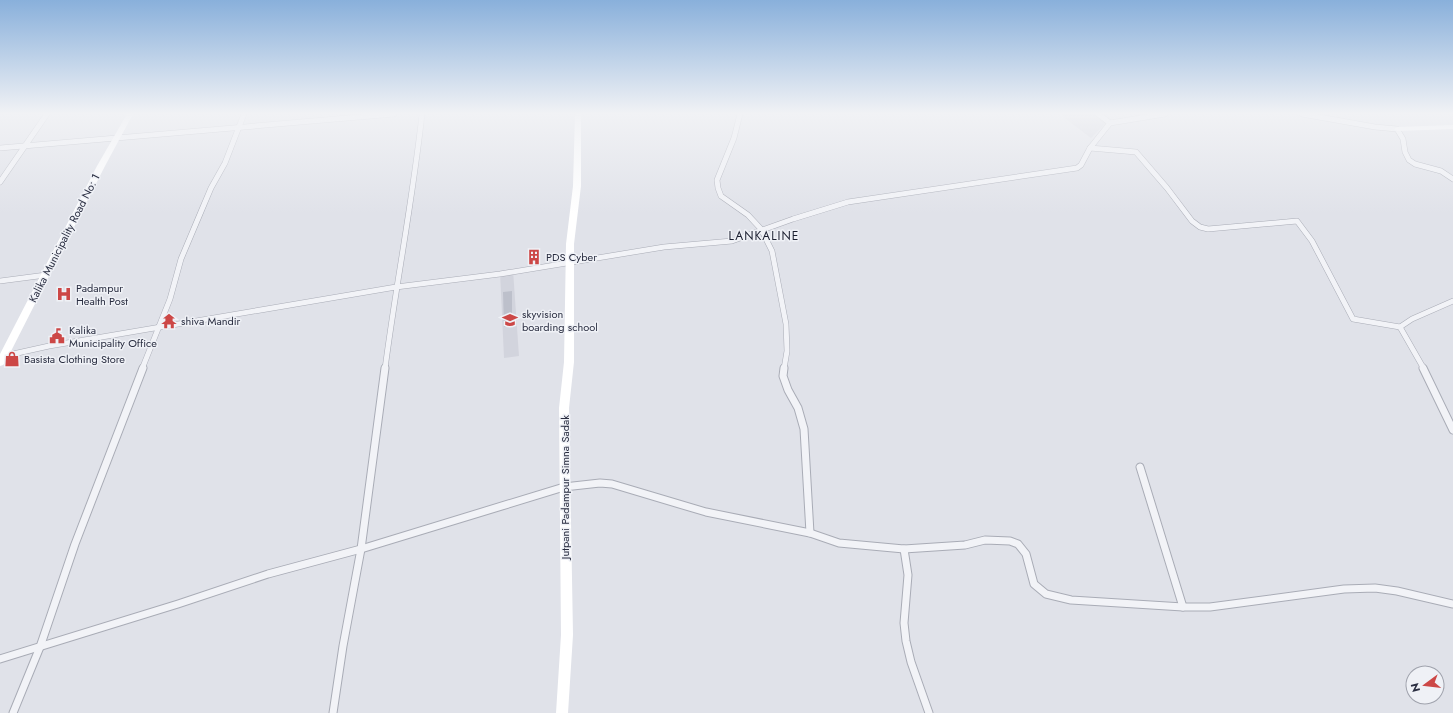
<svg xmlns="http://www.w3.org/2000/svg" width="1453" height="713" viewBox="0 0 1453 713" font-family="Jost,sans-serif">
	<rect width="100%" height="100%" fill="#e0e2e9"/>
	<g fill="#d2d4dd">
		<polygon points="1066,114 1096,114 1107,122 1091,138 1062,116"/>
		<polygon points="513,270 519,356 504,358 500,272"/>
	</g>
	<g fill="#bdc0cb">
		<polygon points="538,252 538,261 529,262 529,253"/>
		<polygon points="512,291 512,326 504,327 503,292"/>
	</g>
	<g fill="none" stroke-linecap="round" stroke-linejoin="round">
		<g stroke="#a9acb6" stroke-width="6">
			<g id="street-far1">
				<polyline points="740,114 734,138 717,180 718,188 721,196 748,215 761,229 772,251 786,324 787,351 784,369"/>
				<polyline points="1098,114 1110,123"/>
				<polyline points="1302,114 1375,127 1397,129 1403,139 1405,152 1409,160 1415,164 1441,171 1453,179"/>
				<polyline points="0,148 394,114"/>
				<polyline points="1090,148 1136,152 1167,188 1192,221 1200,227 1208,229 1297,221 1312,241 1353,319 1400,327"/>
				<polyline points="0,182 47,114"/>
				<polyline points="0,281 46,275"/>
				<polyline points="4,356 49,346 396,287 500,274 664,247 732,241 793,219 848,202 1077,168 1081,165 1090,148 1110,123 1165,114"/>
				<polyline points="142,369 170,299 181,259 211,188 225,163 244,114"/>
				<path d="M385 369C396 284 413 199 422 114"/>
				<polyline points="1424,369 1400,327 1412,319 1453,301"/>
			</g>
		</g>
		<g stroke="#a9acb6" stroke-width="9">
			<g id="street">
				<polyline points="784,368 783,376 788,390 798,408 804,429 810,533"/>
				<polyline points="1423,368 1453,430"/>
				<polyline points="1140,467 1183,607"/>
				<polyline points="904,549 908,575 904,623 906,641 911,662 929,713"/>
				<polyline points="0,659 178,604 268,574 361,549 564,487 600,483 612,484 706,512 810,533 839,543 904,549 965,545 985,540 1010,541 1018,544 1026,554 1034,584 1046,594 1071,600 1183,607 1210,607 1344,589 1375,588 1397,591 1453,604"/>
				<polyline points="13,713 40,647 75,544 143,368"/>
				<polyline points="333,713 343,646 361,549 385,368"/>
			</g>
		</g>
		<use href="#street-far1" stroke="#f2f3f7" stroke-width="5"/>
		<use href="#street" stroke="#f2f3f7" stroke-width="7"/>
		<g fill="#fff" fill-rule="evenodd">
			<polygon points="127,114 133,114 105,166 5,363 3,365 0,366 0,354 97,166"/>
			<polygon points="575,114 581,114 581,186 574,244 574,362 569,408 573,635 568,713 556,713 561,635 559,408 564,362 566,244 573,186"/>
			<polygon points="1453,125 1453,129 1397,131 1394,129 1397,127"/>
		</g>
	</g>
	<linearGradient id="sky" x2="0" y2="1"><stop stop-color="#89b0db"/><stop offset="0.53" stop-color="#f1f2f5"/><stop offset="1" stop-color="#f1f2f5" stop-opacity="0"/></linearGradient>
	<rect width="1453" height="214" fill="url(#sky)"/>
	<defs>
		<g id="building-bare" transform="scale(1.2)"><path d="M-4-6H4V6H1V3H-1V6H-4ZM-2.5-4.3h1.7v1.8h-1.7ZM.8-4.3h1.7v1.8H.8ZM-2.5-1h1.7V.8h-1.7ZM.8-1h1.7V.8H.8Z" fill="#cc4746" stroke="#eff1f6" stroke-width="2.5" paint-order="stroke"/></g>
		<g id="hospital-bare" transform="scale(1.2)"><path d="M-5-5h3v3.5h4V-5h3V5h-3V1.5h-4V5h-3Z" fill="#cc4746" stroke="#eff1f6" stroke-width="2.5" paint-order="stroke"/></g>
		<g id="school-bare" transform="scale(1.2)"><path d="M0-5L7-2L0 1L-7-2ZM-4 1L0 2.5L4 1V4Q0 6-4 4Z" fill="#cc4746" stroke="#eff1f6" stroke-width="2.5" paint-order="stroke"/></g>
		<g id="temple-bare" transform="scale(1.2)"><path d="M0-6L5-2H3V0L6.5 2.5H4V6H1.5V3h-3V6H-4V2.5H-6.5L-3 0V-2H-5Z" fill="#cc4746" stroke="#eff1f6" stroke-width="2.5" paint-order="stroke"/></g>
		<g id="civic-bare" transform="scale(1.2)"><path d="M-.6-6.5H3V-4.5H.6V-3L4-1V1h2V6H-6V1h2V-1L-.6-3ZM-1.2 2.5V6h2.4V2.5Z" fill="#cc4746" stroke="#eff1f6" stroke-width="2.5" paint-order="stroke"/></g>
		<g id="shop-bare" transform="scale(1.2)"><path d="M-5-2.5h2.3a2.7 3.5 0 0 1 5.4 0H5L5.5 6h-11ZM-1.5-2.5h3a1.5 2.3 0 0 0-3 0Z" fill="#cc4746" stroke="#eff1f6" stroke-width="2.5" paint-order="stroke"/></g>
	</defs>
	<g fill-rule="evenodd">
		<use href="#building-bare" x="534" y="257"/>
		<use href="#hospital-bare" x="64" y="294"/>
		<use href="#school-bare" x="510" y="320"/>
		<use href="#temple-bare" x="169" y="321"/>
		<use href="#civic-bare" x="57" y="336"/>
		<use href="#shop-bare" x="12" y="359"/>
	</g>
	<g text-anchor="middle" stroke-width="3" stroke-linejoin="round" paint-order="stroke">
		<g font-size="11" fill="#292d40" stroke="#eff1f6">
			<text transform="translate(64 238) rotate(-63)" y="4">Kalika Municipality Road No: 1</text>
			<text transform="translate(565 487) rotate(-90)" y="4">Jutpani Padampur Simna Sadak</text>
		</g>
		<g font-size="11" fill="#292d40" stroke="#eff1f6" text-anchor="start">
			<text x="546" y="261">PDS Cyber</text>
			<text x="76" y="292">Padampur<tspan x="76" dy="13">Health Post</tspan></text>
			<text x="522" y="318">skyvision<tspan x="522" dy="13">boarding school</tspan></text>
			<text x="181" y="325">shiva Mandir</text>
			<text x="69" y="334">Kalika<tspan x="69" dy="13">Municipality Office</tspan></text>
			<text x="24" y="363">Basista Clothing Store</text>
		</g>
		<g font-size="12" letter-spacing="1" fill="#1b1f30" stroke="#eff1f6">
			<text x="764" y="240">LANKALINE</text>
		</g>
	</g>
	<g transform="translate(1425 685) rotate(255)"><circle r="19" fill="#eff1f6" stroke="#a0a3ad"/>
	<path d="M0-3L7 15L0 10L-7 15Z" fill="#cc4746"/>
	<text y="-6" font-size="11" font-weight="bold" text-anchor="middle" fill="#292d40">N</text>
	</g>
</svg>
